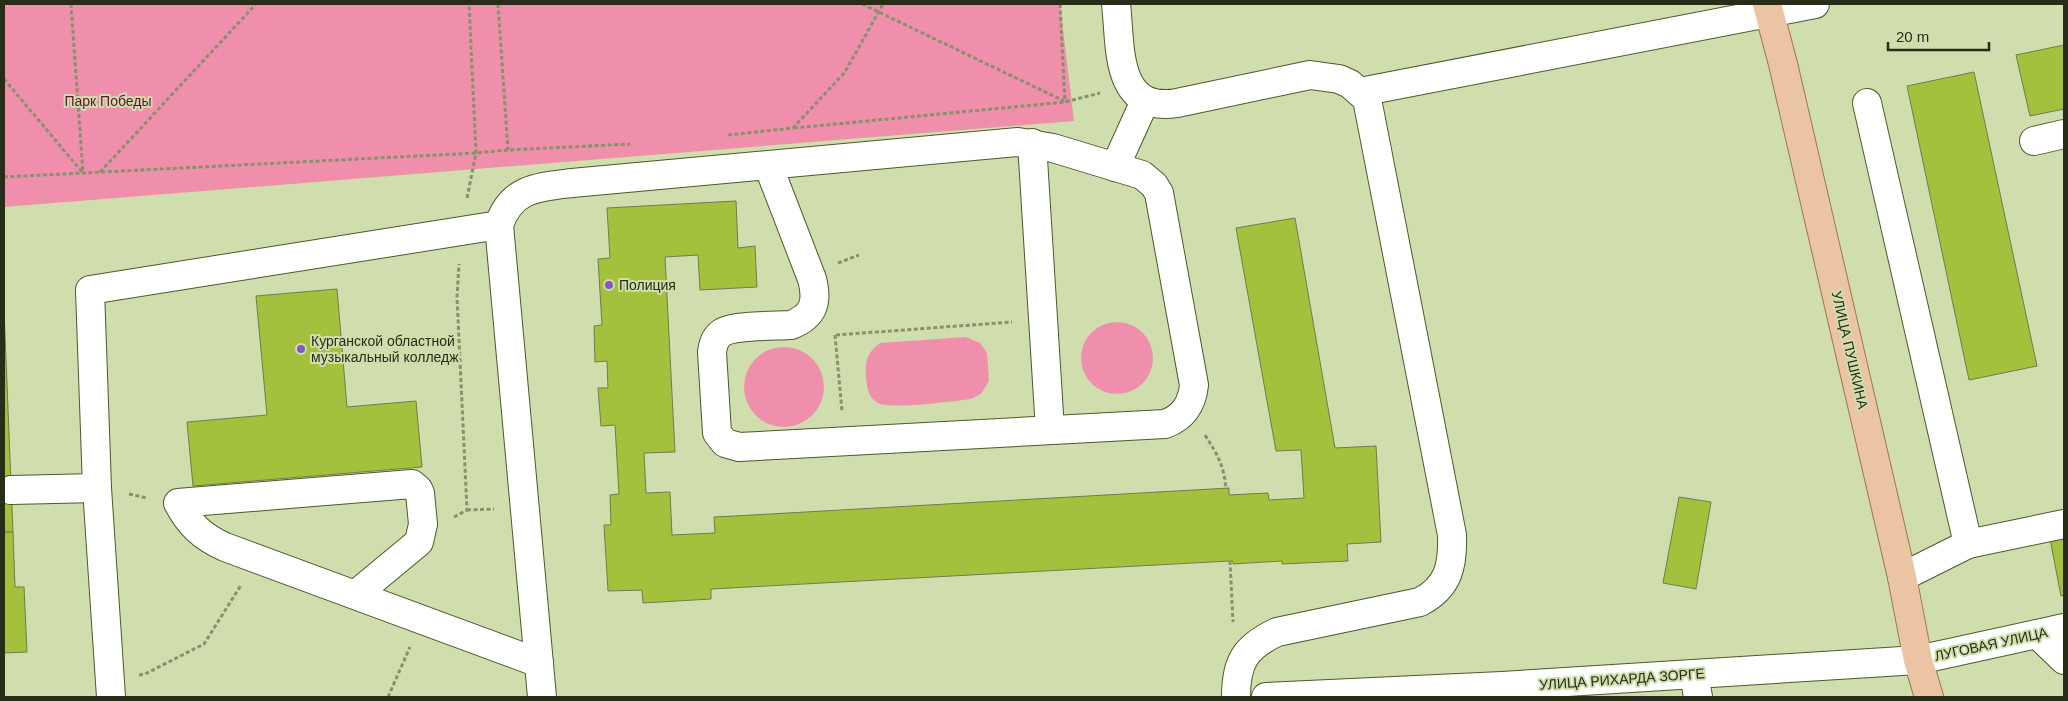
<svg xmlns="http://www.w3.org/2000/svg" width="2068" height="701" viewBox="0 0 2068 701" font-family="Arial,sans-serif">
	<rect width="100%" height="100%" fill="#cfdeac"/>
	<g fill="#f08fac">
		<polygon points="4,4 1060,4 1074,121 4,207"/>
		<circle cx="1117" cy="358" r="36"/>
		<path d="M966 337 980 343 987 353 989 381 981 394 971 399C954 401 890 410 878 403 868 398 867 387 866 377 865 361 867 353 880 343Z"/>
		<circle cx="784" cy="387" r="40"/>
	</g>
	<g fill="#a4c13d" stroke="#707c4e">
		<polygon points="2064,45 2064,109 2030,116 2016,55"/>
		<polygon points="1974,72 2037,366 1969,380 1907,86"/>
		<polygon points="736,201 738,248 755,246 757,287 700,290 698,255 665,257 675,452 644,453 646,493 670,492 672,535 715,533 714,517 735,516 1229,488 1229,495 1268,493 1269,500 1304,498 1301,450 1276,451 1236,228 1295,218 1335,448 1376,446 1381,542 1347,544 1348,561 1282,564 1282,561 1233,564 1233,561 1230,561 711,589 711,599 643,603 642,590 608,591 604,525 611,525 610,495 619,494 615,425 601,426 598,388 608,388 607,361 595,362 594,326 602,325 598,259 610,258 607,208"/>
		<polygon points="337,289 347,407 416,401 422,467 193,486 187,422 267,415 256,296"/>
		<polygon points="4,310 13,532 4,532"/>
		<polygon points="1679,497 1711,502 1696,589 1663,583"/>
		<polygon points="4,532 13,532 15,587 24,587 27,652 4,653"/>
		<polygon points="2064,536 2064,595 2061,596 2050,539"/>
	</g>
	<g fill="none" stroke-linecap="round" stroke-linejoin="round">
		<g stroke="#4d592b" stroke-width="30">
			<g id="minor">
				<path d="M1116 4C1121 46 1114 113 1177 103L1310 75 1339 79 1350 84 1367 99 1452 535C1453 565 1449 587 1420 602L1277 632C1245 647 1236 662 1236 697"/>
				<polyline points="1360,92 1815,4"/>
				<polyline points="1867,103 1968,544"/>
				<polyline points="2034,141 2064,134"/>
				<polyline points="1032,143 1050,430"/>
				<polyline points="1115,167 1145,101"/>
				<polyline points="11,490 97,488"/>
				<polyline points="1902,577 1968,544 2064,524"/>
				<path d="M355 595 419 542 423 524 420 493 418 489 412 484 178 503C189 524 202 537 225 547L539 663"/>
				<polyline points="2037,634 2064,660"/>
				<polyline points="1694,674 1698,697"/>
				<polyline points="111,697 97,488 90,290 499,225"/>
				<path d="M542 697 499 225C511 188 538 187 572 183L1018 142 1053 148 1142 175 1154 185 1159 193 1194 385C1192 404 1184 417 1165 424L739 447 725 443 717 433 712 352C713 344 716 336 723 332 736 325 775 326 791 325 814 316 818 302 812 279L768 165"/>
				<polyline points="1266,697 1502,686 1918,660 2064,628"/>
			</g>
		</g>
		<g stroke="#9e764a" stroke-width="30">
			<polyline id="major" points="1767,4 1783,64 1902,577 1918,660 1929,697"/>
		</g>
		<g stroke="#87916c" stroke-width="3" stroke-dasharray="4 2.5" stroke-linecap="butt">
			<polyline points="71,4 83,173"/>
			<polyline points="498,4 508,150"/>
			<polyline points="862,4 1064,101"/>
			<polyline points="1060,4 1065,102"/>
			<polyline points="4,79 83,173"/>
			<polyline points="794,128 1065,102 1100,93"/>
			<polyline points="728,135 793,128 845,72 883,4"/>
			<polyline points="100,172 256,4"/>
			<polyline points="4,177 476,153 508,150 630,144"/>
			<polyline points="467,198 476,153 469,4"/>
			<polyline points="838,263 859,255"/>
			<polyline points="835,335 842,411"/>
			<polyline points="836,335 1012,322"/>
			<path d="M1205 435C1217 454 1224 465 1226 489"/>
			<polyline points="129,494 147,498"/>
			<polyline points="467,510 494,509"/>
			<polyline points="454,517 467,510 457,297 459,264"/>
			<polyline points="1230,561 1233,622"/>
			<polyline points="139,675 145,674 204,644 241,585"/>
			<polyline points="388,697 410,647"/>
		</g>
		<use href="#minor" stroke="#fff" stroke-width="28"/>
		<use href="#major" stroke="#ebc4a3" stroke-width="28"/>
	</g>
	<g fill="#8953cb" stroke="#cfdeac" stroke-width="2">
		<circle cx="609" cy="285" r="5"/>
		<circle cx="301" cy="349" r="5"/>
	</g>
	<g text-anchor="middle" stroke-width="4" stroke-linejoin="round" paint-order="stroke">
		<g font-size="14" fill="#601232" stroke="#cfdeac">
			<text x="108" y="106">Парк Победы</text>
		</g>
		<g font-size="14" fill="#282d19" stroke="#cfdeac" text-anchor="start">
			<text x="619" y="290">Полиция</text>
			<text x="311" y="346">Курганской областной<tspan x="311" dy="16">музыкальный колледж</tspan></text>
		</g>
		<g font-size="14" fill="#282d19" stroke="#cfdeac">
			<text transform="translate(1850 350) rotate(77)" y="5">УЛИЦА ПУШКИНА</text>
			<text transform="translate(1991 644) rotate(-12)" y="5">ЛУГОВАЯ УЛИЦА</text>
			<text transform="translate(1622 679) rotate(-4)" y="5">УЛИЦА РИХАРДА ЗОРГЕ</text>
		</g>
	</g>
	<rect width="2068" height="701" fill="none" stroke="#282d19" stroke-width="10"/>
	<path d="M1888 42v8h101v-8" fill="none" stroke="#282d19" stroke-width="2.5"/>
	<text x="1896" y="42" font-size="15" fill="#282d19" stroke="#cfdeac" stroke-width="4" paint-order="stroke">20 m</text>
</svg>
